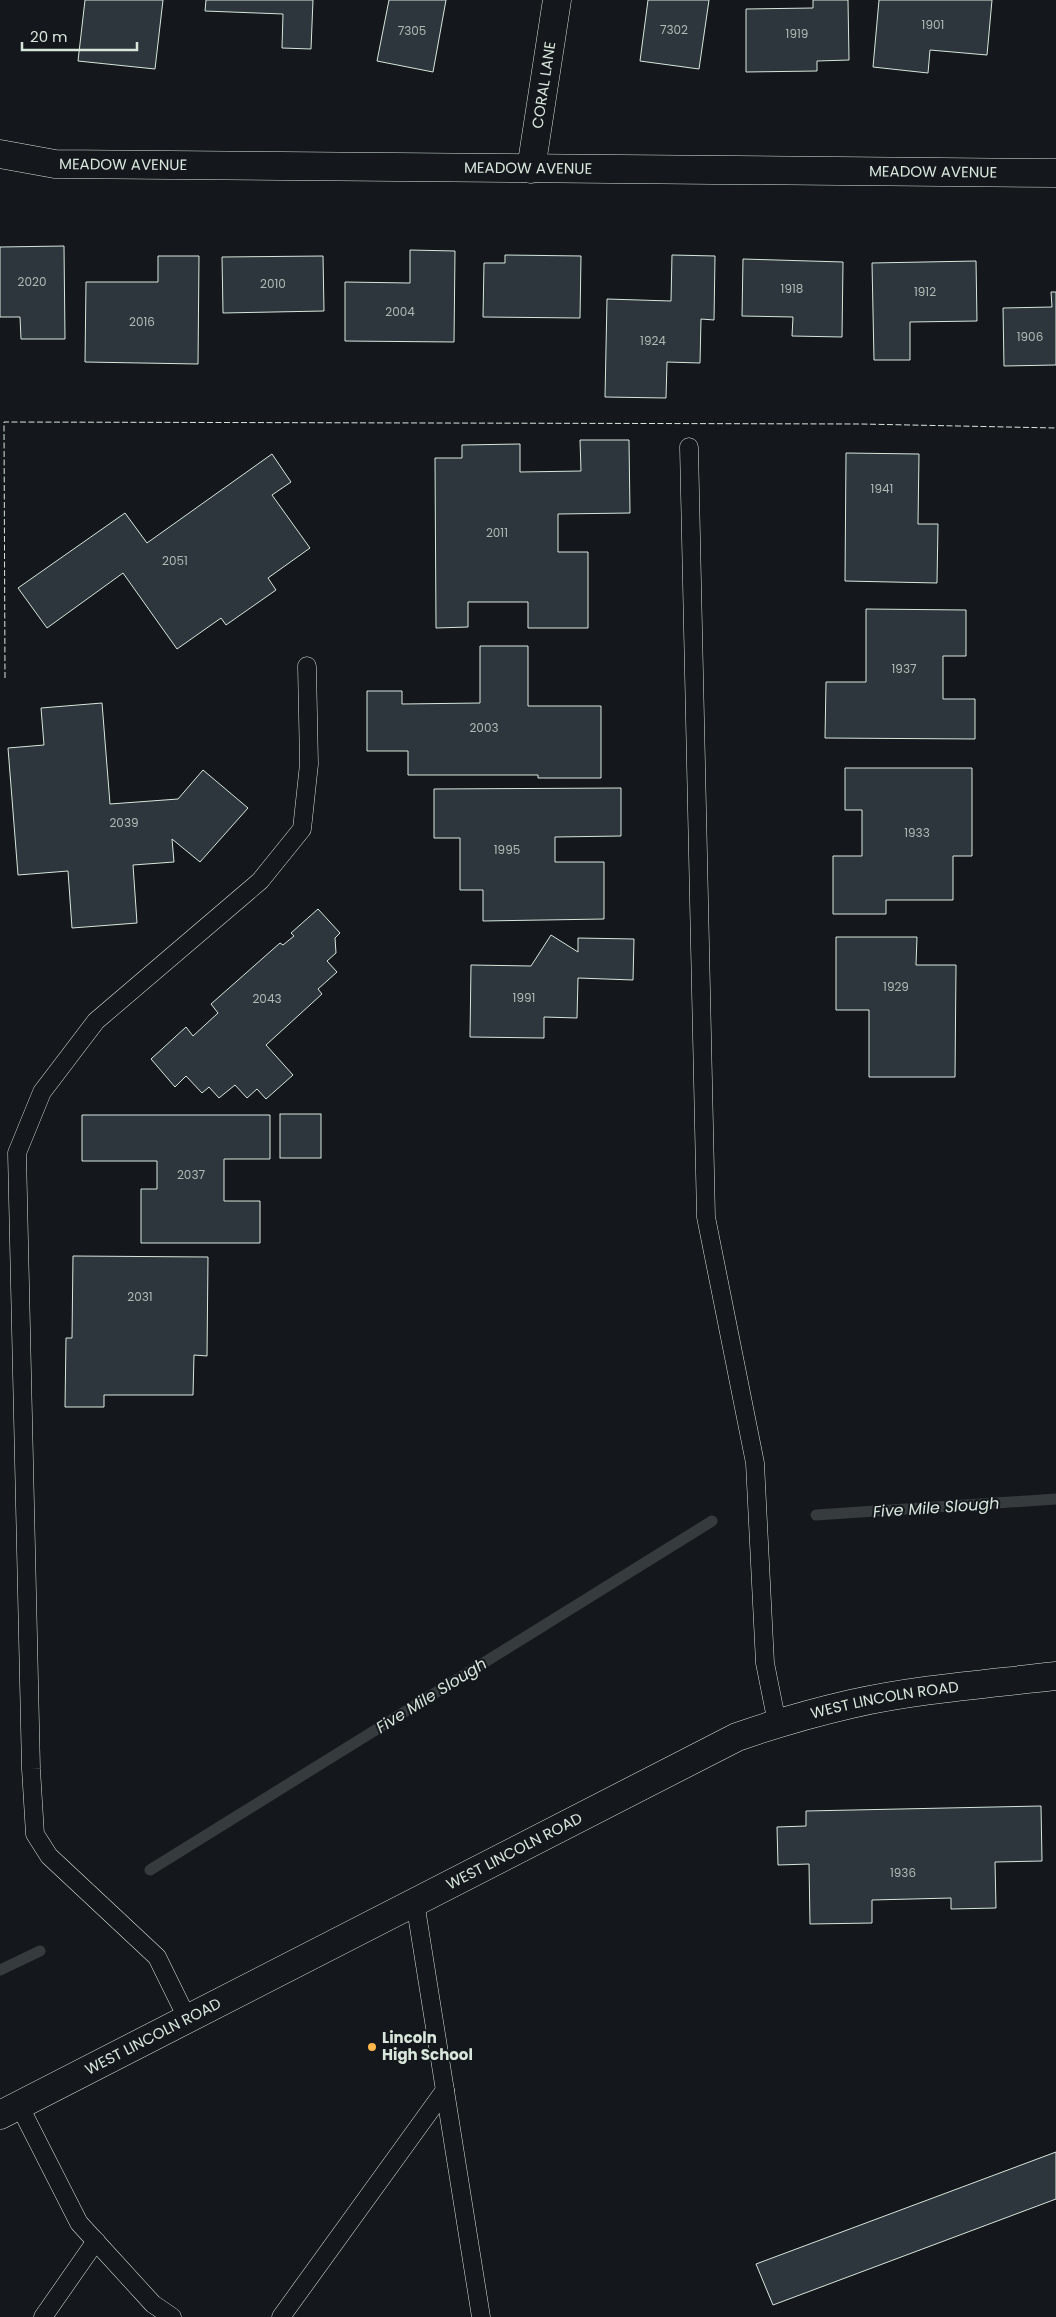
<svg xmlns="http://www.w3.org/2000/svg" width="1056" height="2317" viewBox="0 0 1056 2317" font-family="Poppins,sans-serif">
	<rect width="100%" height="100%" fill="#14181c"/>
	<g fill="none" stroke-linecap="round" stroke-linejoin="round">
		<g stroke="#363b3e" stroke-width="11">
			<polyline points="816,1515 1056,1499"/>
			<polyline points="150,1870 712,1521"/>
			<polyline points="0,1970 40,1951"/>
		</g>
	</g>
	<g fill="#2c363c" stroke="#d8e6dc">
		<polygon points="85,0 163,0 155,69 78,61"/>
		<polygon points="206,0 313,0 311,49 282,48 283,14 205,11"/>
		<polygon points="389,0 446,0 433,72 377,61"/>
		<polygon points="648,0 709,0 699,69 640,61"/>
		<polygon points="813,0 848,0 849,60 817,61 817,71 746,72 746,9 813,8"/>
		<polygon points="879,0 992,0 987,55 930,50 928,73 873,67"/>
		<polygon points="64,246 65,339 21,339 20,317 0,317 0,247"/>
		<polygon points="410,250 455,251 454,342 345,341 345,282 410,283"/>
		<polygon points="505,255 581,256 580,318 483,317 484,263 505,263"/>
		<polygon points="672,255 715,256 714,320 701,319 700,363 667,362 666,398 605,397 607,299 671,301"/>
		<polygon points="158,256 199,256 198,364 85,362 86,282 158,282"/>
		<polygon points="323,256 324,311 223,313 222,257"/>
		<polygon points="743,259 843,262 842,337 792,336 793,317 742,316"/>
		<polygon points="976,261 977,321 910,322 910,360 874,360 872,263"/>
		<polygon points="1051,292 1056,292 1056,365 1004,366 1003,308 1052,307"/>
		<polygon points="580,440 629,440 630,513 558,514 558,552 588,552 588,628 528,628 528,602 468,602 468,627 436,628 435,458 462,458 462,445 520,444 520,472 581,471"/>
		<polygon points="846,453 919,454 918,524 938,524 937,583 845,581"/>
		<polygon points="272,454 291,482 272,495 310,548 268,578 276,590 226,625 221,618 177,649 123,573 47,628 18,588 125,513 147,543"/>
		<polygon points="866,609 966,610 966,656 943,656 943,699 975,699 975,739 825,738 826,682 866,682"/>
		<polygon points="480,646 528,646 528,706 601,706 601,778 538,778 538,775 408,775 408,751 367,751 367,691 402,691 402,704 480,703"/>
		<polygon points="102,703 110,804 178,799 203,770 248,808 200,862 172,839 174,862 133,865 137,923 72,928 68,871 18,875 8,748 44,745 41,708"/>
		<polygon points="845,768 972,768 972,856 953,856 953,900 886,900 886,914 833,914 833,856 862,856 862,810 845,810"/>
		<polygon points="621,788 621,836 555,837 555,862 604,862 604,919 483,921 483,890 460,890 460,838 434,838 434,789"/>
		<polygon points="318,909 340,933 335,938 336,953 327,961 337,972 318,989 322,994 266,1045 293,1075 266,1099 257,1089 247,1098 235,1085 219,1098 209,1087 202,1093 186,1076 175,1087 151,1059 186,1027 193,1036 218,1013 211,1004 280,943 283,945 294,936 291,933"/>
		<polygon points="551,935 578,952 578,938 634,939 633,980 578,978 577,1018 544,1017 544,1038 470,1037 471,965 531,966"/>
		<polygon points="836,937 917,937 916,965 956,965 955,1077 869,1077 869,1010 836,1010"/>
		<rect x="280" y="1114" width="41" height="44"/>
		<polygon points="82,1115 270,1115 270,1159 224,1159 224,1201 260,1201 260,1243 141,1243 141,1189 157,1189 157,1161 82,1161"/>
		<polygon points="73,1256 208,1257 207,1356 194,1355 193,1395 104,1395 104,1407 65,1407 66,1338 72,1338"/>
		<polygon points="1041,1806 1042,1861 995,1862 996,1908 951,1909 951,1898 872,1900 872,1923 810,1924 809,1864 778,1865 777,1827 806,1826 806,1811"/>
		<polygon points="1056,2152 1056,2199 773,2305 756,2264"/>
	</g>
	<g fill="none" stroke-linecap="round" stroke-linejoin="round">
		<g stroke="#d8e6dc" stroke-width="19">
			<g id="lane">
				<polyline points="689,447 706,1217 755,1463 765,1663 777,1723"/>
				<polyline points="415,1902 481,2317"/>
				<polyline points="188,2020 157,1957 49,1856 35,1834 31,1769 17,1153 42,1092 96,1021 260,881 302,829 309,764 307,666"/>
				<polyline points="19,2105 79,2223 153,2304 172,2317"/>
				<polyline points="43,2317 96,2241"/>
				<polyline points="281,2317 445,2090"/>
			</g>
		</g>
		<g stroke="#d8e6dc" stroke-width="29">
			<g id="street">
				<path id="s1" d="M0 154 55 164 1056 173"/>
				<path id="s2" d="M531 169 557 0"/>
			</g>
		</g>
		<g stroke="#d8e6dc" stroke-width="29">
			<g id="secondary">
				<path id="s3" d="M0 2115 737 1737C774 1724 812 1713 851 1704 918 1689 988 1684 1056 1676"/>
			</g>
		</g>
		<use href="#lane" stroke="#14181c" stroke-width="18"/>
		<use href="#street" stroke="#14181c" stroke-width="28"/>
		<use href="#secondary" stroke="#14181c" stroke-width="28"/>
		<polyline stroke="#d8e6dc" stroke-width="1" stroke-dasharray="6 2.5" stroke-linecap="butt" points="5,678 4,422 861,424 1056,428"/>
	</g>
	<circle fill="#ffb74d" stroke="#14181c" stroke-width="2" cx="372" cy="2047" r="5"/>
	<g text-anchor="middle" stroke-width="4" stroke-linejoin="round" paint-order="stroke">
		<g font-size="12" fill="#adbab4">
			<text x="933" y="29">1901</text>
			<text x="674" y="34">7302</text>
			<text x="412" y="35">7305</text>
			<text x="797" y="38">1919</text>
			<text x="32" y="286">2020</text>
			<text x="273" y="288">2010</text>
			<text x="792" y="293">1918</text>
			<text x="925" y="296">1912</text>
			<text x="400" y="316">2004</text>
			<text x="142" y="326">2016</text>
			<text x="1030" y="341">1906</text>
			<text x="653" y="345">1924</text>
			<text x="882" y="493">1941</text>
			<text x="497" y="537">2011</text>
			<text x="175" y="565">2051</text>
			<text x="904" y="673">1937</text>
			<text x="484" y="732">2003</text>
			<text x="124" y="827">2039</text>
			<text x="917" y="837">1933</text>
			<text x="507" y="854">1995</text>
			<text x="896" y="991">1929</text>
			<text x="524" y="1002">1991</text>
			<text x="267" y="1003">2043</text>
			<text x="191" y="1179">2037</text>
			<text x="140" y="1301">2031</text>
			<text x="903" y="1877">1936</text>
		</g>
		<g font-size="15" fill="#d8e6dc" stroke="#14181c">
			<text dy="5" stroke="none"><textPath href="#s2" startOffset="85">CORAL LANE</textPath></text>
			<text dy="5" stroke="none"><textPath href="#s1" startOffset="124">MEADOW AVENUE</textPath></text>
			<text dy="5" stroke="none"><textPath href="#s1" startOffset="529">MEADOW AVENUE</textPath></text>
			<text dy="5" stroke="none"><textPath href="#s1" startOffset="934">MEADOW AVENUE</textPath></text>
			<text dy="5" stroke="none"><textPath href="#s3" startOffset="981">WEST LINCOLN ROAD</textPath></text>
			<text dy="5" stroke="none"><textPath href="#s3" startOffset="578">WEST LINCOLN ROAD</textPath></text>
			<text dy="5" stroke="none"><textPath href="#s3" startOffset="172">WEST LINCOLN ROAD</textPath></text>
		</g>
		<g font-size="15" font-weight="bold" fill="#d8e6dc" stroke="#14181c" text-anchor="start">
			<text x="382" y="2043">Lincoln<tspan x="382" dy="17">High School</tspan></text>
		</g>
		<g font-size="16" font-style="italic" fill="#d8e6dc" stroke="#14181c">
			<text transform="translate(936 1507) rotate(-4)" y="6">Five Mile Slough</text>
			<text transform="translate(431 1695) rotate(-32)" y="6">Five Mile Slough</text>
		</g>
	</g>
	<path d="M22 42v8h115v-8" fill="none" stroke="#d8e6dc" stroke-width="2.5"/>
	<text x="30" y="42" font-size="15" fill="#d8e6dc" stroke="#14181c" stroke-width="4" paint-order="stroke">20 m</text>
</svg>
